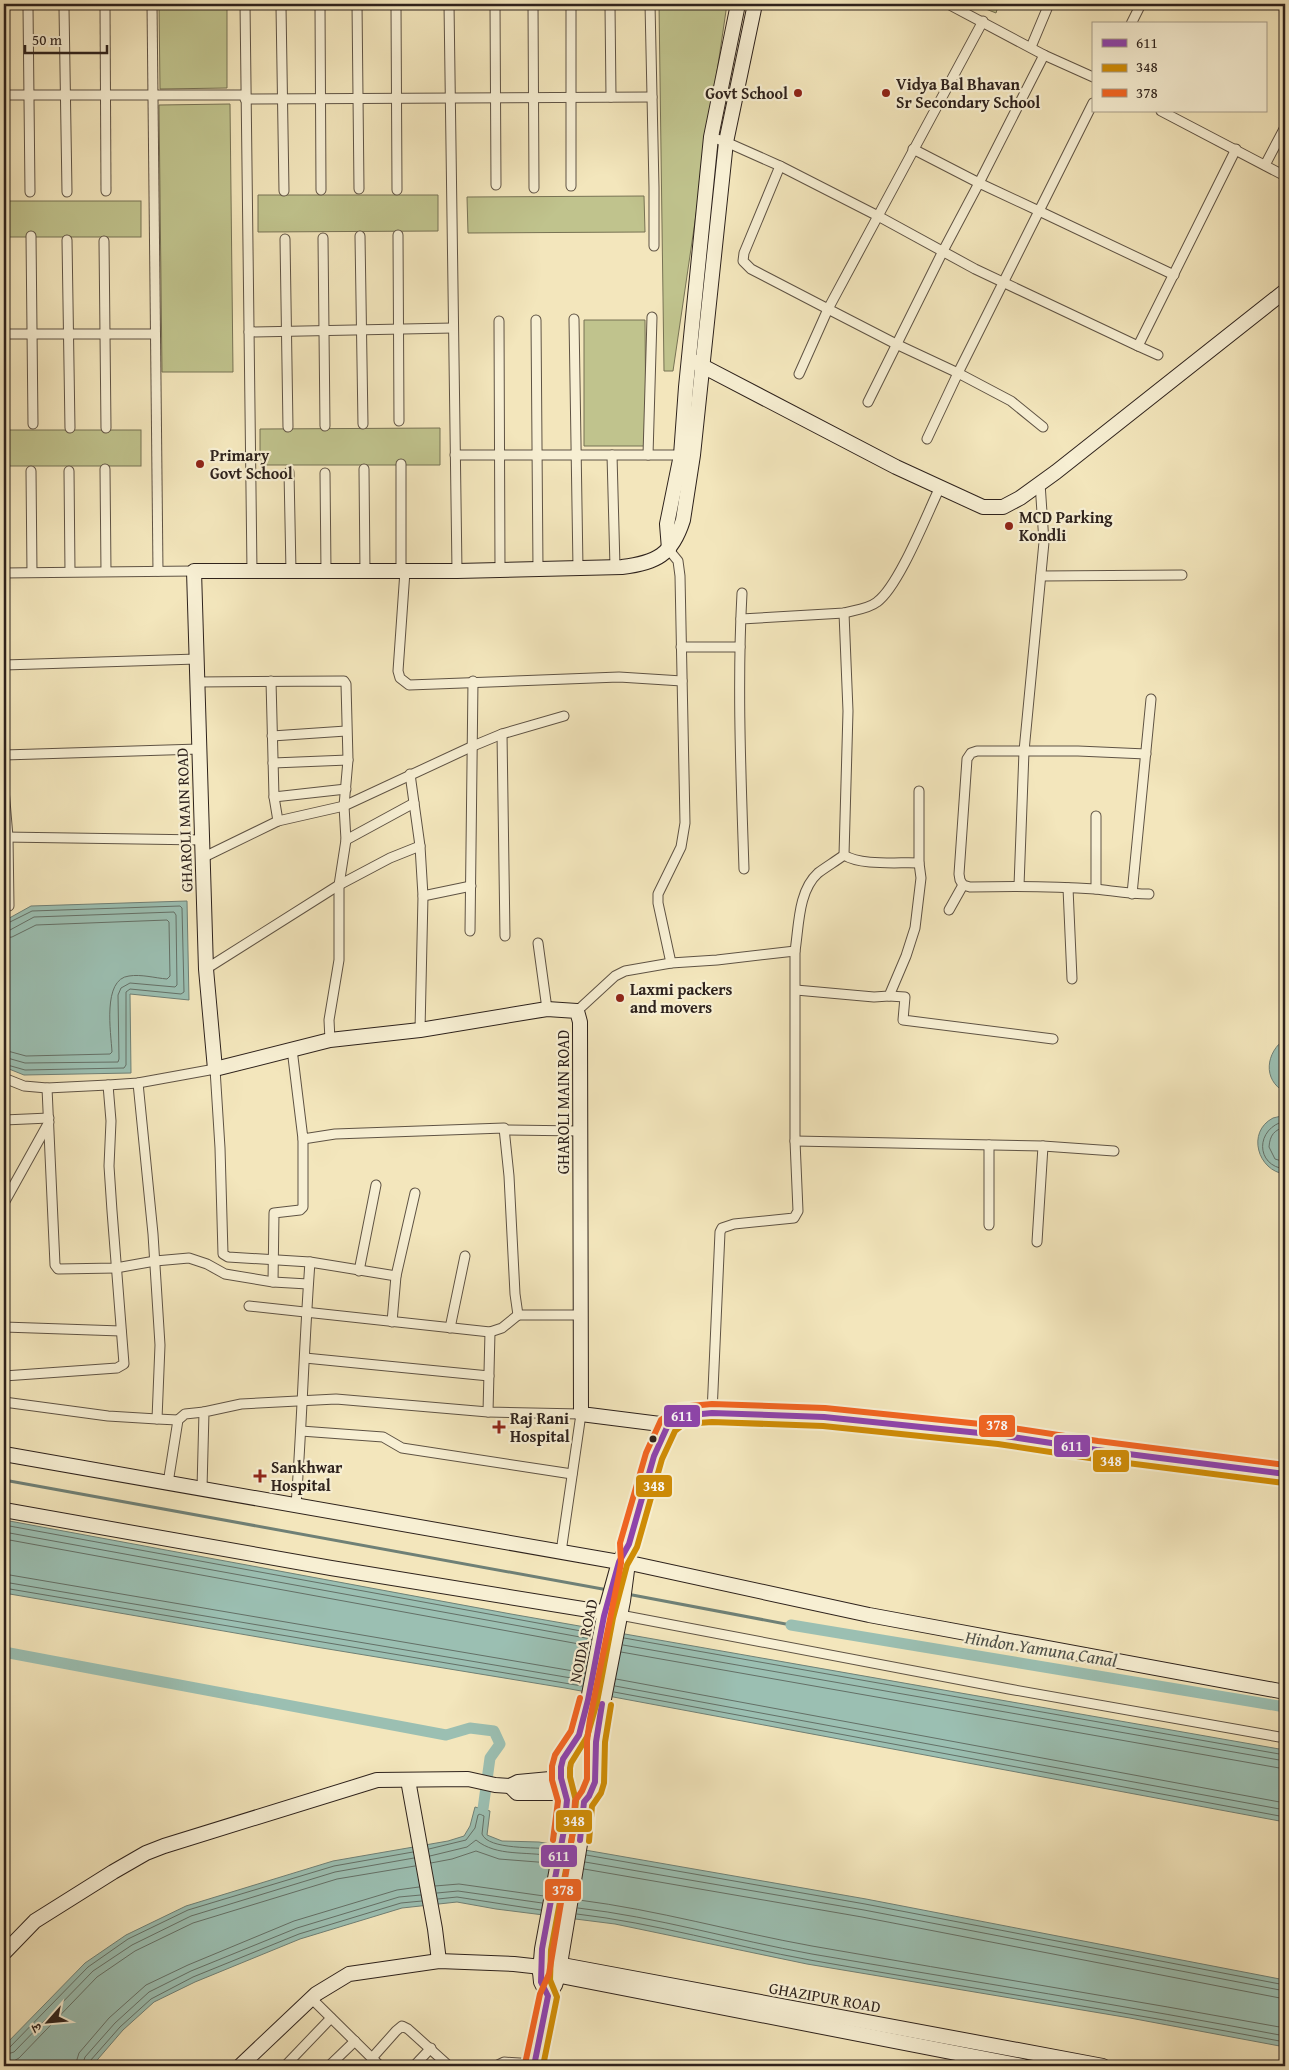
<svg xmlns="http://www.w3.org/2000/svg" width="1289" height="2070" viewBox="0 0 1289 2070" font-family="'Gentium Book Plus','Noto Serif Devanagari',serif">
	<rect width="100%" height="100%" fill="#f3e6bc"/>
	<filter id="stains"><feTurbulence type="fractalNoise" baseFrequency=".004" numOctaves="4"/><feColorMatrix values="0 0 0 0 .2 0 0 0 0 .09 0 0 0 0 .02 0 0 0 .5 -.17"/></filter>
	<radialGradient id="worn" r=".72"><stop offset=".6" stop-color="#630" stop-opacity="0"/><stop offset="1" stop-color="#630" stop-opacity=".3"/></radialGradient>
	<g fill="#c0c38d" stroke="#777254">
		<polygon points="159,4 227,4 227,88 160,89"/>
		<polygon points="659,4 727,4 673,371 664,371"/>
		<polygon points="973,4 999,4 996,13"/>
		<polygon points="230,104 233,372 162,372 159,105"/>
		<polygon points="258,195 438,195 438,231 258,232"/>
		<polygon points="644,196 645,232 468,233 467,197"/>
		<rect x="4" y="201" width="137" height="36"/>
		<polygon points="584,320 645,320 646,446 584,446"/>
		<polygon points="440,428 440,465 260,465 260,429"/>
		<rect x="4" y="430" width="137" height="36"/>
	</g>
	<g fill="#9bbfb2" stroke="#6f8076">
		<polygon points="187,901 189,1000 130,994 131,1073 24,1075 4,1067 4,921 31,906"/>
		<path d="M1285 1039V1092C1262 1080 1266 1052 1285 1039Z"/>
		<path d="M1285 1115V1174C1258 1171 1246 1132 1273 1118 1277 1117 1282 1116 1285 1115Z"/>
		<polygon points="4,1520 511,1614 1285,1750 1285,1822 565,1688 316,1647 4,1593"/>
		<polygon points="475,1807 490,1811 487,1835 502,1841 539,1842 866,1899 1285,1980 1285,2047 1130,2018 807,1964 615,1924 496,1909 457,1902 402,1908 300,1939 195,1982 154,2002 123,2030 92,2066 4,2066 4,2046 85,1963 126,1935 186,1906 333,1861 448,1841 464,1836 470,1826"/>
	</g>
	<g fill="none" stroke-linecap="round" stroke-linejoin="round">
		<g stroke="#647067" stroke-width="1">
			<polyline points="4,925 32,911 180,906 182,908 184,992 181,994 130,989 126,992 126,1065 124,1068 25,1070 4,1064"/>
			<polyline points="4,931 10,930 34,917 174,912 176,915 177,985 175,987 130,983 121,988 118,995 119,1059 118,1062 25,1063 4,1057"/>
			<path d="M4 938 12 937 36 925 167 920 169 922 170 976 167 979C155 978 141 974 129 976 102 979 111 1033 112 1052L110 1054 26 1056 4 1050"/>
			<path d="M1285 1121C1255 1128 1255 1166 1285 1169"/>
			<path d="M1285 1127C1274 1130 1270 1135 1269 1147L1275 1159 1285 1162"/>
			<polyline points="4,1525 592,1633"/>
			<polyline points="4,1532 591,1639"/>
			<polyline points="4,1539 590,1646"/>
			<polyline points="4,1574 585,1673"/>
			<polyline points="4,1582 583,1680"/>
			<polyline points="4,1588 582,1686"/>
			<polyline points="624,1638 1285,1755"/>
			<polyline points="623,1645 1285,1761"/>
			<polyline points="621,1652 1285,1769"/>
			<polyline points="616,1679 1285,1803"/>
			<polyline points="615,1686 1285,1810"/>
			<polyline points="614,1692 1285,1817"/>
			<path d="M429 1849 466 1840 475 1828 478 1815 480 1814 484 1816 482 1834C488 1850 537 1847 552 1849"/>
			<polyline points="586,1855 865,1904 1285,1985"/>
			<path d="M430 1856 467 1847 476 1840C497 1857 526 1851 551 1856"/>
			<polyline points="585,1862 864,1910 1285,1991"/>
			<polyline points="431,1863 452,1859 476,1851 499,1859 550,1863"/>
			<polyline points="584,1869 862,1917 1285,1999"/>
			<polyline points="435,1886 459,1884 544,1896"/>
			<polyline points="437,1893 458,1891 542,1903"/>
			<polyline points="438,1899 457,1897 541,1910"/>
			<path d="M579 1900C658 1910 734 1932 812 1946 970 1974 1128 1999 1285 2028"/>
			<path d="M578 1908C657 1917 733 1940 812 1954 969 1981 1128 2006 1285 2036"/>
			<path d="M577 1914C655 1923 732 1946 810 1960 968 1988 1127 2012 1285 2042"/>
			<polyline points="4,2049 9,2048 88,1967 128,1939 188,1910 334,1866 413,1852"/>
			<polyline points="4,2055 14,2052 93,1971 132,1945 191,1916 335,1872 414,1858"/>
			<polyline points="4,2063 12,2062 19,2058 97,1977 135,1951 193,1923 337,1879 415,1866"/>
			<polyline points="75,2066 79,2053 109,2018 146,1985 188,1965 294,1921 397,1890 419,1887"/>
			<polyline points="82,2066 85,2057 115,2023 149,1992 191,1971 297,1928 399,1897 421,1895"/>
			<polyline points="89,2066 90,2061 120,2027 151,1999 193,1977 299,1934 401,1903 422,1901"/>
		</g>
		<g stroke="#6f8076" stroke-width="3">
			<polyline points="4,1480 608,1590"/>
			<polyline points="627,1594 791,1625"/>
		</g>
		<g stroke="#9bbfb2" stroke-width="11">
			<polyline points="791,1625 1285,1707"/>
			<polyline points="4,1652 446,1735 470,1728 494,1731 500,1744 490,1758 483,1809"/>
		</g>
		<g stroke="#5f5344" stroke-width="11">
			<g id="street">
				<polyline points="152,4 158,571"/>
				<polyline points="245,4 252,571"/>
				<polyline points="357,4 359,189"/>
				<polyline points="449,4 457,571"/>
				<polyline points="495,4 496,185"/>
				<polyline points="533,4 534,188"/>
				<polyline points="571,4 571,186"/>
				<polyline points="650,4 654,188 654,246"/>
				<polyline points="948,4 1044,55 1093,77"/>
				<polyline points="105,6 106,191"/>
				<polyline points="320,6 321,190"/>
				<polyline points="396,6 397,190"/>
				<polyline points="610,6 611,97"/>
				<polyline points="28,7 30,192"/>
				<polyline points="281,7 284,191"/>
				<polyline points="64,8 67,192"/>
				<polyline points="1131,24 1141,4"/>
				<polyline points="1031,47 1049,4"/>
				<polyline points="4,95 245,95"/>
				<polyline points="245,99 652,97"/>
				<polyline points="1093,103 1039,211 1174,275"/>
				<polyline points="1161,111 1285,176"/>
				<polyline points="711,137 726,142 780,166 878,216 983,21"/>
				<polyline points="913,149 979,183 1044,55"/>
				<polyline points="1265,165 1285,127"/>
				<polyline points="780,166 744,253 743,261 751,269 828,309 878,216 975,269 1138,346"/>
				<polyline points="398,235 399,421"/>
				<polyline points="31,236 33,424"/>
				<polyline points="360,236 363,424"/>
				<polyline points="323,238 325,426"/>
				<polyline points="285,239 288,427"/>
				<polyline points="67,240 70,428"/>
				<polyline points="104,241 106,428"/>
				<polyline points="574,319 578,568"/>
				<polyline points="536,320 538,569"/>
				<polyline points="499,321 500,570"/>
				<polyline points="249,332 453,328"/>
				<polyline points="4,334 155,334"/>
				<polyline points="1158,355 1138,346 1236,149"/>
				<polyline points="799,374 828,309 896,344 958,373 1011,401 1043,427"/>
				<polyline points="868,402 943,251 979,183 1039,211 958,373 927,439"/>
				<polyline points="455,455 685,455"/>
				<polyline points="612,455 615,567"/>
				<polyline points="648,455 652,317"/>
				<polyline points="401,464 401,571"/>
				<polyline points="105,469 106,571"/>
				<polyline points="364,469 365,571"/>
				<polyline points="31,471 32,572"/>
				<polyline points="69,471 70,571"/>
				<polyline points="289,472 291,571"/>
				<polyline points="325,473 326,571"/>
				<polyline points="669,550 678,561 680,576 685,823 681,847 658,894 658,903 671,963"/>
				<polyline points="405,571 398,671 400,678 409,685 619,677 682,681"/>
				<polyline points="4,573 194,571"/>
				<polyline points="1041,576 1182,575"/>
				<path d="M742 593C737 685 741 777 744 869"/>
				<path d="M844 613 848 711 844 855C861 866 898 862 919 863"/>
				<path d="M741 619 844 613C855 610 868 609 877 602 899 586 927 514 940 487"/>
				<polyline points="681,647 740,647"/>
				<polyline points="4,665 197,659"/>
				<polyline points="271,681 274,797 278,821"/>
				<polyline points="197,682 344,681 346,684 348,760 344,806 346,840 339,885 339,960 329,1020 330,1040"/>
				<polyline points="502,734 505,936"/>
				<polyline points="272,736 346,731"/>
				<path d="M1146 754 1078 751H977L971 753 967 759 959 874 960 880 963 885 970 887C1012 886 1054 886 1095 889 1114 891 1131 894 1149 894"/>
				<polyline points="4,755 199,749"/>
				<polyline points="273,763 348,760"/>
				<polyline points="410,774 420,846 423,896 420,1030"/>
				<polyline points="4,789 8,837 9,906"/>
				<polyline points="274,797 346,789"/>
				<polyline points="1096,816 1096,889"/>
				<polyline points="4,837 203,840"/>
				<polyline points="346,840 414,803"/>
				<polyline points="202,858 278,821 344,806 473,746 502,734 564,716"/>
				<polyline points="1019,886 1024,751 1044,542 1040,483"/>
				<polyline points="1068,888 1072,979"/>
				<polyline points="1132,894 1151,699"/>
				<polyline points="423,896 471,886"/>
				<polyline points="949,910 963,885"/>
				<polyline points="470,931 473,681"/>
				<polyline points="538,943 547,1009"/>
				<polyline points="206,969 339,885 390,858 420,846"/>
				<polyline points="796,990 874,997 889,996 906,956 915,928 921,878 919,863 919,791"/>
				<polyline points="889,996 905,997 903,1020 1053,1039"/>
				<path d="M577 1011 615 976 625 971 671 963 717 960 795 951C799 926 798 891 818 873 826 867 836 861 844 855"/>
				<polyline points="292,1049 303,1139 335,1134 504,1128 509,1176 515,1294 518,1315 580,1315"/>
				<polyline points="4,1078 24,1086 47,1088 108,1085 138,1083 215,1069 220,1148 223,1254 228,1257 310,1262 396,1276"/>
				<polyline points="47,1088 55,1265 58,1269 116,1268 155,1261 189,1258 207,1264 225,1274 273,1282 308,1284"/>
				<polyline points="4,1120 49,1118"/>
				<polyline points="506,1130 580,1131"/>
				<polyline points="795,1141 1043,1146 1114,1151"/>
				<polyline points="4,1203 49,1122"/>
				<polyline points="989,1225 989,1145"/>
				<polyline points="1037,1242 1043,1146"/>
				<polyline points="359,1271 376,1185"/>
				<polyline points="273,1282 274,1213 300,1210 303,1207 303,1139"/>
				<polyline points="249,1306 490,1332 502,1328 518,1315"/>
				<polyline points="392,1322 396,1276 415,1193"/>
				<polyline points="4,1327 121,1331"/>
				<polyline points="450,1328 465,1256"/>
				<polyline points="305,1358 489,1376"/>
				<polyline points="4,1376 117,1368 124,1364 112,1211 109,1166 111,1121 108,1085"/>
				<polyline points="4,1402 108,1416 157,1419 160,1345 153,1234 138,1083"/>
				<polyline points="488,1412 490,1332"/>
				<polyline points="712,1413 720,1232 722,1228 734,1224 794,1218 798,1211 795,1141 795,951"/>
				<polyline points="157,1419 178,1420"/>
				<polyline points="301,1431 383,1437 402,1448 572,1474"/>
				<polyline points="168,1483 178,1420 185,1414 204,1412"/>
				<polyline points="202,1488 204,1412 241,1404 336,1399 488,1412 581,1414 561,1552"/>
				<path d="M296 1505C302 1424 304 1343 310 1262"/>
				<polyline points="620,1615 1009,1689 1285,1738"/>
				<polyline points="311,1998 380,2066"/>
				<polyline points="372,2058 396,2031 402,2026 408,2029 449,2066"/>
				<polyline points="285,2066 331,2018"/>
				<polyline points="329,2066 355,2041"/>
				<polyline points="414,2066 431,2048"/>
				<polyline points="496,2066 504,2062 535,2064"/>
			</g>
		</g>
		<g stroke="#2e221c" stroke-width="16">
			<g id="secondary">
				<polyline points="689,359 896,467 983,507 1003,507 1020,498 1056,472 1285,291"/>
				<polyline points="669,549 667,524 681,455 686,387 711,137 738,4"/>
				<path d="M668 1425 581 1414 580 1022 577 1011 547 1009 420 1030 330 1040 215 1069 206 969 194 571H457L622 567C656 563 672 555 683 520L693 455 726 142 755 4"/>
				<polyline points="4,1454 619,1562"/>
				<polyline points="4,1510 331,1568 620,1615"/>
				<polyline points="630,1563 869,1615 1285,1692"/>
				<polyline points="573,1746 579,1735 588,1700 604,1616 619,1562 629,1544 654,1456 668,1425 681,1416 712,1413 824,1417 999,1435 1097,1450 1285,1474"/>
				<polyline points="408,1780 435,1929 439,1961"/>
				<polyline points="510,1786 517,1793 565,1793"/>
				<polyline points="4,1953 35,1921 113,1872 146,1853 164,1846 377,1780 468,1779 495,1785 510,1786 518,1782 561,1778"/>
				<polyline points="541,1961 1103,2066"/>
				<polyline points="540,1972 1023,2066"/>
				<polyline points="548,1996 541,1982 540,1972 542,1949 564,1830 567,1800 561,1778 561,1767 568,1751 573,1746 581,1743"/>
				<polyline points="240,2066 316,1994 349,1974 439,1961 514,1964 541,1967"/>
				<polyline points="534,2066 548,1996 555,1985 558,1976 582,1832 584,1802 590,1796 595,1785 596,1740 623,1601 629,1555"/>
			</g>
		</g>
		<use href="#street" stroke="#f7efd3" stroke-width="9"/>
		<use href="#secondary" stroke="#f7efd3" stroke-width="14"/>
		<g stroke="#f7efd3" stroke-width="10">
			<g id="bus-1">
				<polyline points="580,1840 584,1802 589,1796 595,1782 596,1742 602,1704"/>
				<polyline points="534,2066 548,1996 541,1982 542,1949 564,1830 567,1800 561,1778 561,1767 563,1759 579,1735 588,1700 604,1616 619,1562 629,1544 654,1456 668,1425 681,1416 712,1413 824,1417 999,1435 1097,1450 1285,1474"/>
			</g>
		</g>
		<g stroke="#f7efd3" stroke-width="10">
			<g id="bus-2">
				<polyline points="589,1841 592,1806 601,1793 604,1783 605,1742 611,1705"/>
				<polyline points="543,2066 557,1997 550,1980 551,1950 573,1832 576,1801 570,1777 570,1768 571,1763 587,1737 597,1702 613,1618 627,1565 637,1547 662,1459 675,1431 684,1424 712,1422 823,1426 998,1444 1096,1459 1284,1483"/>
			</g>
		</g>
		<g stroke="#f7efd3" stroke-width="10">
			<g id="bus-3">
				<polyline points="553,1840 558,1801 552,1780 552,1766 555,1755 571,1731 580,1698"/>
				<polyline points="525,2064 540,1994 549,1974 573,1831 575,1801 582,1791 587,1779 587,1741 590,1719 619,1574 621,1563 620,1543 646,1453 661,1420 679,1407 712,1404 825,1408 1000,1426 1098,1441 1285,1465"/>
			</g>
		</g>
		<use href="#bus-1" stroke="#8e44ad" stroke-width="6"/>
		<use href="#bus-2" stroke="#cf8c06" stroke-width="6"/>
		<use href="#bus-3" stroke="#f26522" stroke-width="6"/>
	</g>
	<g fill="#8f2418" stroke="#f7efd3" stroke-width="2">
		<circle cx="798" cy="93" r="5"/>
		<circle cx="886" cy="93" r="5"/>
		<circle cx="200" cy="464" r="5"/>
		<circle cx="1009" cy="526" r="5"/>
		<circle cx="620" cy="998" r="5"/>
		<path d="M496.5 1419.5h5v5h5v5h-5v5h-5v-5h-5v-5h5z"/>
		<path d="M257.5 1468.5h5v5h5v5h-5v5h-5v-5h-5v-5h5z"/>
	</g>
	<circle fill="#2e221c" stroke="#f7efd3" stroke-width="2" cx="653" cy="1439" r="4.5"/>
	<g text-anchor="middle" stroke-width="4.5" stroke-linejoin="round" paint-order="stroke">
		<g font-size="16" font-weight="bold" fill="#2e221c" stroke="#f7efd3" text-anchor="start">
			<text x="896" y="90">Vidya Bal Bhavan<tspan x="896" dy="18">Sr Secondary School</tspan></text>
			<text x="788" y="99" text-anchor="end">Govt School</text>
			<text x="210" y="461">Primary<tspan x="210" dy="18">Govt School</tspan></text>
			<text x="1019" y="523">MCD Parking<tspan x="1019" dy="18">Kondli</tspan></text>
			<text x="630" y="995">Laxmi packers<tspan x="630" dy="18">and movers</tspan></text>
			<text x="510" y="1424">Raj Rani<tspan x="510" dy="18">Hospital</tspan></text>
			<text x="271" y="1473">Sankhwar<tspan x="271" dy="18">Hospital</tspan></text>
		</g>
		<g font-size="16" fill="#2e221c" stroke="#f7efd3">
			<text transform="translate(184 820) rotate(-92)" y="6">GHAROLI MAIN ROAD</text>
			<text transform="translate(563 1102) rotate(-90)" y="6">GHAROLI MAIN ROAD</text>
			<text transform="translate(583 1641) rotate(-78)" y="6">NOIDA ROAD</text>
			<text transform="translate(825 1997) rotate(10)" y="6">GHAZIPUR ROAD</text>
		</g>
		<g font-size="18" font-style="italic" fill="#4f5149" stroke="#f7efd3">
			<text transform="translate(1041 1649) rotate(9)" y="6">Hindon Yamuna Canal</text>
		</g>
	</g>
	<g stroke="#f7efd3" stroke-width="2">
		<rect x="663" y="1404" width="38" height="24" rx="5" fill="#8e44ad"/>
		<rect x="978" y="1414" width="38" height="24" rx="5" fill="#f26522"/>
		<rect x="1053" y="1434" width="38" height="24" rx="5" fill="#8e44ad"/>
		<rect x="1092" y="1449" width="38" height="24" rx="5" fill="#cf8c06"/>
		<rect x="635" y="1474" width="38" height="24" rx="5" fill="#cf8c06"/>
		<rect x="555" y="1809" width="38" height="24" rx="5" fill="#cf8c06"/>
		<rect x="540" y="1844" width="38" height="24" rx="5" fill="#8e44ad"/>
		<rect x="544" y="1878" width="38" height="24" rx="5" fill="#f26522"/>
	</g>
	<g font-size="14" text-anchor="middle" font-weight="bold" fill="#fff">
		<text x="682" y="1421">611</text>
		<text x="997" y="1430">378</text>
		<text x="1072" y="1451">611</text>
		<text x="1111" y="1466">348</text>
		<text x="654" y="1491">348</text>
		<text x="574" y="1826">348</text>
		<text x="559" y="1861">611</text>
		<text x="563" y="1895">378</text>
	</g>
	<rect width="1289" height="2070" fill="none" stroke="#f3e6bc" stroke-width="20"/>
	<rect x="5" y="5" width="1279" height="2060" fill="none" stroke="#2e221c" stroke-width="2.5"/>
	<rect x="10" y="10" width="1269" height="2050" fill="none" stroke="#2e221c"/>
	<rect x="1092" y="22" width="175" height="90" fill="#f7efd3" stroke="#a79d8a"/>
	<rect x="1102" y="39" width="25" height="8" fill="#8e44ad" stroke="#a79d8a"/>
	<text x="1136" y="48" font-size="15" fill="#2e221c">611</text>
	<rect x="1102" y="64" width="25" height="8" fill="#cf8c06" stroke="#a79d8a"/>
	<text x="1136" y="72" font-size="15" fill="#2e221c">348</text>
	<rect x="1102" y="89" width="25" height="8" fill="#f26522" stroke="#a79d8a"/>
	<text x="1136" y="98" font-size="15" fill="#2e221c">378</text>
	<g transform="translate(48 2022) rotate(243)" stroke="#f7efd3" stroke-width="4" paint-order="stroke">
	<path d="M0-4L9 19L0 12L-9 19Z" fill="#2e221c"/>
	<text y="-8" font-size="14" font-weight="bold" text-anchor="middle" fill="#2e221c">उ</text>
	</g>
	<path d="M25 45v8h82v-8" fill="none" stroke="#2e221c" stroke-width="2.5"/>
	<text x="32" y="45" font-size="15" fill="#2e221c" stroke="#f7efd3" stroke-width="4" paint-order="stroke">50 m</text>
	<rect width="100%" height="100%" filter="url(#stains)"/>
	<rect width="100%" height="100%" fill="url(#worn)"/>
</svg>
